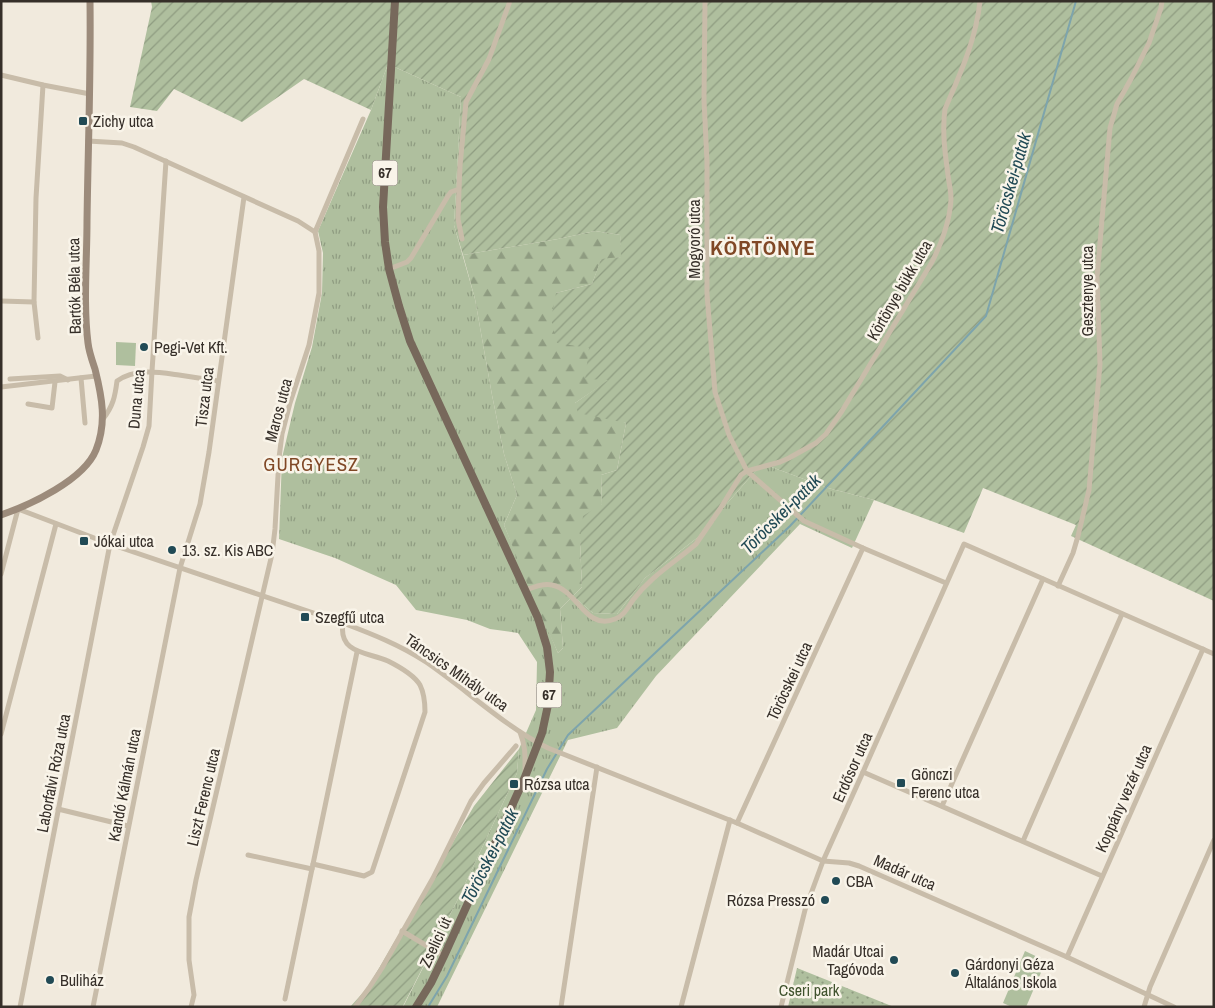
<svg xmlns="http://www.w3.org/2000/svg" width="1215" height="1008" viewBox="0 0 1215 1008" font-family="'Archivo Narrow',sans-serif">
	<defs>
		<pattern id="grass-tufts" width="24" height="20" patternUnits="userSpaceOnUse" patternTransform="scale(1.25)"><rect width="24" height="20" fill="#afbf9e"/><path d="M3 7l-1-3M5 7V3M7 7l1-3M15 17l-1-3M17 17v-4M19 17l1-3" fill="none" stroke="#8f9c81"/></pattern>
		<pattern id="forest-firs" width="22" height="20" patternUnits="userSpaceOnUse" patternTransform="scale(1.25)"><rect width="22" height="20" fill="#afbf9e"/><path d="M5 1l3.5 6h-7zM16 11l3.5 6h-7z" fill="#8f9c81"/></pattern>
		<pattern id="park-dots" width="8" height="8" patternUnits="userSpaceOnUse" patternTransform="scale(1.25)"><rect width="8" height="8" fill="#afbf9e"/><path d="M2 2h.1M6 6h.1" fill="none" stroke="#8f9c81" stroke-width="1.8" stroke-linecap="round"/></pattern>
		<pattern id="garden-furrows" width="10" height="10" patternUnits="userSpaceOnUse" patternTransform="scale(1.25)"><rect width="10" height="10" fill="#afbf9e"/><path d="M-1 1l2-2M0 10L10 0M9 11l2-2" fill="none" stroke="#8f9c81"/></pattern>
	</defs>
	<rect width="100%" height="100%" fill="#f1eadd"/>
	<polygon fill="url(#grass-tufts)" points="388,64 461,97 454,225 475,299 492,395 504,454 517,495 504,525 558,653 563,648 560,609 573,596 593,613 617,614 645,578 697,538 758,468 766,465 828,488 874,500 852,548 800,524 656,676 617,728 568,740 437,1007 403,1007 457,901 517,773 519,749 536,710 537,662 518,633 490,629 467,620 416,610 396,585 335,558 279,539 282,458 295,403 312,347 322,293 323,253 318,231 371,110"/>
	<polygon fill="url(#forest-firs)" points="595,231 620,235 622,257 601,260 592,284 556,293 609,380 575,403 626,423 617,470 601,475 602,504 580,541 582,587 560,609 563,648 558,653 531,593 504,525 517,495 504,454 492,395 475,299 463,255 558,239"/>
	<polygon fill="url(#park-dots)" points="797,968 894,1007 788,1007"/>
	<g fill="url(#garden-furrows)">
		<polygon points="151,1 1214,1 1214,601 1071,536 1076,525 983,488 964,533 874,500 828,488 766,465 758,468 697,538 645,578 617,614 593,613 573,596 582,587 580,541 583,516 602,504 601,475 617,470 626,423 578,413 575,403 608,380 585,379 589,348 557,343 551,319 556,293 592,284 601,259 621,257 620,235 595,231 558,239 463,255 454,225 461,97 388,64 371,110 304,79 242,122 174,89 157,111 130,107 152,7"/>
		<polygon points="519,749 517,773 457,901 403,1006 350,1007 368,987 474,806"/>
	</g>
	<g fill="#afbf9e">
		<polygon points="116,342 136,343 135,366 116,365"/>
		<polygon points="1025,951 1046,961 1026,1007 1012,1007 1003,1003"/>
	</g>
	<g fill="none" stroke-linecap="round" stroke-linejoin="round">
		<polyline stroke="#7da4ac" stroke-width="2" points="428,1007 447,976 547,769 568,735 790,526 986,316 1076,1"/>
		<g stroke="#c8bca9" stroke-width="5">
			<polyline points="705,1 704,100 707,162 707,294 715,392 729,435 747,471 804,521 863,548 946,583"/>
			<polyline points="1,75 43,85 90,94"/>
			<polyline points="88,141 122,143 134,147 298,221 315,232 319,251 319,293 309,345 290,403 282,434 279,458 275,529 272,554 196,880 189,917 189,960 194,995 191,1007"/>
			<polyline points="459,189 458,219 462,239"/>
			<polyline points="315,232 363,119"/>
			<polyline points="389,269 407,262 411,258 448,196 451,192 459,189 460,166 466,102 489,59 510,1"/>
			<polyline points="1,301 34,302"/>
			<polyline points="38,338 34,302 36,198 43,85"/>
			<polyline points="81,378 85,423"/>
			<polyline points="10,379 60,376 68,380"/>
			<polyline points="1,387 96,376"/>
			<polyline points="28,404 52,408 55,382"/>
			<path d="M103 419C113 406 115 397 117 381 136 368 157 372 179 375 192 377 205 379 218 381"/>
			<path d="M1 574 18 509 110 544 343 623C372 634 400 645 426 662 467 690 504 726 548 748L737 823 823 861 849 863 859 866 1067 957 1174 1007"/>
			<polyline points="1058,586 1073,553 1078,536 1089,490 1100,364 1097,277 1110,128 1117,104 1131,79 1149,43 1161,8 1162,1"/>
			<path d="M526 590C534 587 543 583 552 585 578 590 585 631 615 619 624 616 628 607 633 600 650 578 669 566 690 549L696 544 720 509 741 475 747 471 780 462 789 458 816 443 826 434 842 411 932 262C942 242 950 221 951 199 951 191 949 183 948 175 945 153 942 131 945 109 960 74 976 40 980 1"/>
			<path d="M520 732C526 748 525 756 525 773"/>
			<polyline points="1,734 56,524"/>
			<polyline points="863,772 1102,876"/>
			<polyline points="942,806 1043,579"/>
			<polyline points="58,809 128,826"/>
			<polyline points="737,823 863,548"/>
			<polyline points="1023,841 1122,614"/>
			<polyline points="248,855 312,869"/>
			<path d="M313 864 364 876 372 872 425 712C425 703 424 693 420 685 414 675 398 666 388 661 368 652 338 654 343 623"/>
			<polyline points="402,931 444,956"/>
			<polyline points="1067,957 1203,649"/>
			<polyline points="285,999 357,652"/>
			<polyline points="20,1007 110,544 143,447 149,426 152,371 166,161"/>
			<polyline points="93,1007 180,568 200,504 209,452 244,197"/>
			<polyline points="355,1007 369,988 382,968 433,878 471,801 484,783 516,746"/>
			<polyline points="561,1007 597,767"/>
			<polyline points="681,1007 730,820"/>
			<polyline points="781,1007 805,910 823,861 863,772 964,544 1214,654"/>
			<polyline points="1144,1007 1150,987 1214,840"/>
		</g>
		<path stroke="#9c8b7b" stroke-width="7" d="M1 515C30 505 84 480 96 450 107 422 102 397 95 369 92 360 89 352 88 343 83 303 87 262 87 221 88 148 91 75 90 1"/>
		<polyline stroke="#77685b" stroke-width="8" points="395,1 383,207 385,242 389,269 399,306 410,341 538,618 547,647 550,672 548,705 542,733 525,777 444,956 431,983 416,1007"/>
	</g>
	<g fill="#214a55" stroke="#f9f4e9" stroke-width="2">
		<rect x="78" y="116" width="10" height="10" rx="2.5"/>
		<circle cx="144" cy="347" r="5"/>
		<rect x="79" y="536" width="10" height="10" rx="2.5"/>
		<circle cx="172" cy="550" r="5"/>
		<rect x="300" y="612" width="10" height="10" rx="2.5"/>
		<rect x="896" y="778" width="10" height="10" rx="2.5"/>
		<rect x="509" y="779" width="10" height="10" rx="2.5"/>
		<circle cx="836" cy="881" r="5"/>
		<circle cx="825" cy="900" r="5"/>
		<circle cx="894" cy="960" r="5"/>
		<circle cx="955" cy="973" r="5"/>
		<circle cx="50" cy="980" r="5"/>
	</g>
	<g text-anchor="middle" stroke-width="5" stroke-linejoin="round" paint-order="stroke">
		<g fill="#f9f4e9" stroke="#706a63" stroke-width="1">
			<rect x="372.5" y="160.5" width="25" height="25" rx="4"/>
			<rect x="536.5" y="682.5" width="25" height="25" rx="4"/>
		</g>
		<g font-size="15" font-weight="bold" fill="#362f29">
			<text x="385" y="178">67</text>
			<text x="549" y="700">67</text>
		</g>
		<g font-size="16" fill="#362f29" stroke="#f9f4e9" text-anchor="start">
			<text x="93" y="127">Zichy utca</text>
			<text x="154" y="353">Pegi-Vet Kft.</text>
			<text x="94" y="547">Jókai utca</text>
			<text x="182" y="556">13. sz. Kis ABC</text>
			<text x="315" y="623">Szegfű utca</text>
			<text x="911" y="780">Gönczi<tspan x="911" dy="18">Ferenc utca</tspan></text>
			<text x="524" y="790">Rózsa utca</text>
			<text x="846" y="887">CBA</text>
			<text x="815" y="906" text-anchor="end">Rózsa Presszó</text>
			<text x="884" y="957" text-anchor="end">Madár Utcai<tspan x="884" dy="18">Tagóvoda</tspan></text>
			<text x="965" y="970">Gárdonyi Géza<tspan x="965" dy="18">Általános Iskola</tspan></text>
			<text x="60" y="986">Buliház</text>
		</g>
		<g font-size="16" fill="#362f29" stroke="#f9f4e9">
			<text transform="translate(694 239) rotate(-90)" y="6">Mogyoró utca</text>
			<text transform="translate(74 286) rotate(-91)" y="6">Bartók Béla utca</text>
			<text transform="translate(899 290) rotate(-60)" y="6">Körtönye bükk utca</text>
			<text transform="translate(1087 291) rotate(-90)" y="6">Gesztenye utca</text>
			<text transform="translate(204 397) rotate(-83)" y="6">Tisza utca</text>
			<text transform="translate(136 399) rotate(-85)" y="6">Duna utca</text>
			<text transform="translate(278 410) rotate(-75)" y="6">Maros utca</text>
			<text transform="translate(457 672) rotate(35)" y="6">Táncsics Mihály utca</text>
			<text transform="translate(789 681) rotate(-65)" y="6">Töröcskei utca</text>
			<text transform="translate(852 767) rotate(-66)" y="6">Erdősor utca</text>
			<text transform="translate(53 773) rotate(-79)" y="6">Laborfalvi Róza utca</text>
			<text transform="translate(124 785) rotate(-79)" y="6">Kandó Kálmán utca</text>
			<text transform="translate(203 797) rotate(-77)" y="6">Liszt Ferenc utca</text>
			<text transform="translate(1123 798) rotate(-66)" y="6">Koppány vezér utca</text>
			<text transform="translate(905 872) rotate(24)" y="6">Madár utca</text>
			<text transform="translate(435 942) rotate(-65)" y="6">Zselici út</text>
		</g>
		<g font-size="16" fill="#40532e" stroke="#f9f4e9">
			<text x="809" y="996">Cseri park</text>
		</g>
		<g font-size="18" font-style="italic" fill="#214a55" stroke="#f9f4e9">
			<text transform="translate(1011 183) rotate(-74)" y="6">Töröcskei-patak</text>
			<text transform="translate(781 514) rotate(-45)" y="6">Töröcskei-patak</text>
			<text transform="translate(490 856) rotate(-63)" y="6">Töröcskei-patak</text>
		</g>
		<g font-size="19" letter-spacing="1" fill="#804826" stroke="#f9f4e9">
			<text x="311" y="471">GURGYESZ</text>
		</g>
		<g font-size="21" font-weight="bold" letter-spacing="1" fill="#804826" stroke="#f9f4e9">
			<text x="763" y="255">KÖRTÖNYE</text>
		</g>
	</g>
	<rect width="1215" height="1008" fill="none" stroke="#362f29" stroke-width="5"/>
</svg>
